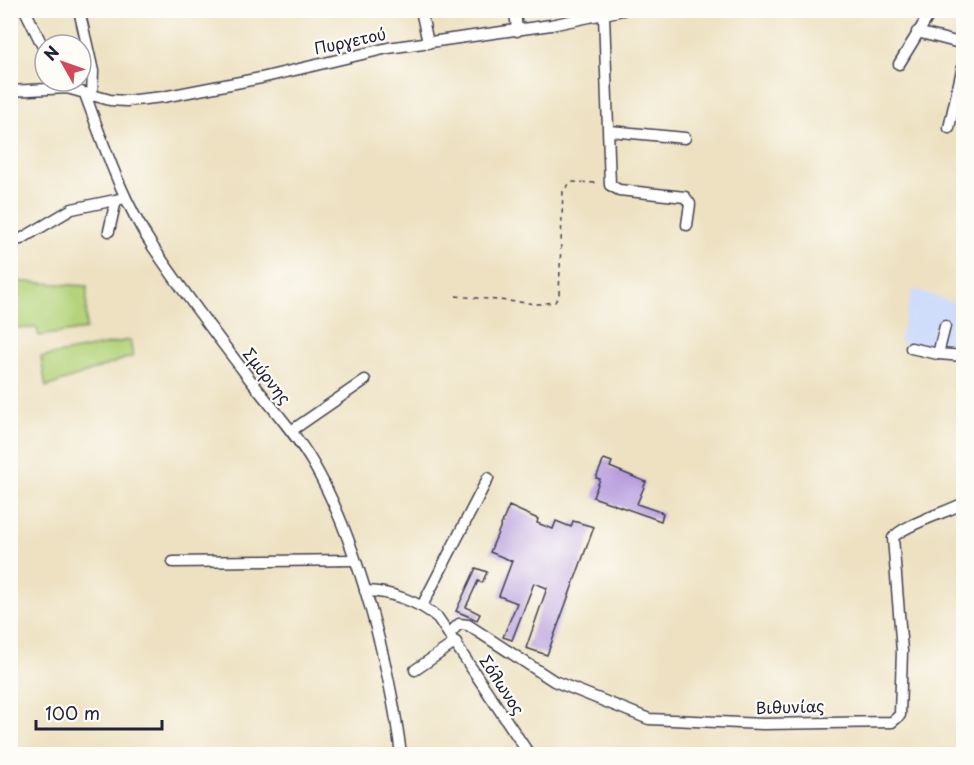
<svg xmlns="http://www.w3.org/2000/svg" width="974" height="765" viewBox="0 0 974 765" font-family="'Playpen Sans',sans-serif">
	<rect width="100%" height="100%" fill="#fdfcf7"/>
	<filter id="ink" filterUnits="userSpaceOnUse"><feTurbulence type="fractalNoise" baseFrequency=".0167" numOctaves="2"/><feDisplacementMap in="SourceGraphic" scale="12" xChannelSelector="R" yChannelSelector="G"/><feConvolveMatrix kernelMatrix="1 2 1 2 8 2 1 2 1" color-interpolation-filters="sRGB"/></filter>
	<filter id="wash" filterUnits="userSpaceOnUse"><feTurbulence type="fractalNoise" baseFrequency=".008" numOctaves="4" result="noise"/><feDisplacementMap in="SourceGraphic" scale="24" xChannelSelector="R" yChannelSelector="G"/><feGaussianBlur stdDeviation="1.35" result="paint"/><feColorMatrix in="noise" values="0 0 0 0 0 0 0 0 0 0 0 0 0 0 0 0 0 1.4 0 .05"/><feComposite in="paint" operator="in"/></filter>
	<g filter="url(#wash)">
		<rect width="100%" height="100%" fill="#ede1c1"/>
		<polygon fill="#cedbfa" points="913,289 955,303 948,355 930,353 899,342"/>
		<g fill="#b4d37a" stroke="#6b7a5a" stroke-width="1.5">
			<polygon points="11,281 87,286 86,329 39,336 37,328 11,328"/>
			<polygon points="130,340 133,356 46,387 41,357"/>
		</g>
		<g id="blocks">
			<g fill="#b89dde">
				<polygon points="604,459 612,462 610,467 646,482 637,504 663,513 661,521 593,497 600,479 596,478"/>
				<polygon points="509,506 538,519 537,523 553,529 556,521 571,527 573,521 594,527 547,655 526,648 547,588 534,583 512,640 503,637 517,603 499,596 512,561 490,552"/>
				<polygon points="476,568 487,572 482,583 478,581 466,607 480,614 477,620 456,611"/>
			</g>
		</g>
	</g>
	<g filter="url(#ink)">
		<use href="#blocks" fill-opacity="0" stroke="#403f4f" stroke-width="1.5"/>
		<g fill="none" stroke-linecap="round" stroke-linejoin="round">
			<g stroke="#403f4f" stroke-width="13">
				<g id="minor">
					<polyline points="25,10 45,51"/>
					<polyline points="79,10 93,71 92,96"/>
					<polyline points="421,10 428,43"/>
					<polyline points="515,10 517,31"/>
					<polyline points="604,15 610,185 619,190 685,197 690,204 687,225"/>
					<polyline points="917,32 964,44"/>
					<polyline points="899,64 932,10"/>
					<polyline points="10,91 67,88 110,100 126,101 163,97 261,78 388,48 551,25 623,10"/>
					<path d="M85 94C104 146 122 200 153 247 184 293 218 338 252 382 273 409 297 435 314 465 358 542 390 667 401 754"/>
					<polyline points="949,128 964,61"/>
					<polyline points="610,131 685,138"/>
					<polyline points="109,231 116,200"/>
					<polyline points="21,239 72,209 125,198"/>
					<polyline points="911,348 938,354 964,356"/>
					<polyline points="938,354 945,326"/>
					<polyline points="291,431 365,380"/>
					<polyline points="173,562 355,560"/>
					<path d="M365 591C389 591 420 602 438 618L529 754"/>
					<polyline points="422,606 488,478"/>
					<path d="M450 633 459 624 468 625 554 681 649 719 763 724 892 722 900 715 902 651 893 538C901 526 947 512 964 503"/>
					<polyline points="415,670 456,642"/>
				</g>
			</g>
			<polyline stroke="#403f4f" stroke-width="1.5" stroke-dasharray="4.5 4.5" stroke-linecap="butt" points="456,296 538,304 555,302 559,295 563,191 571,182 599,183"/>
			<use href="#minor" stroke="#fff" stroke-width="10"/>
		</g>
	</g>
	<g text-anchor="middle" stroke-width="4.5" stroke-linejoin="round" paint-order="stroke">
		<g font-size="16" fill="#22223b" stroke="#fdfcf7">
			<text transform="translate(350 41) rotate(-12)" y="6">Πυργετού</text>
			<text transform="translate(267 376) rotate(52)" y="6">Σμύρνης</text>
			<text transform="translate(502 685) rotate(57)" y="6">Σόλωνος</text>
			<text transform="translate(790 707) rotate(-2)" y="6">Βιθυνίας</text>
		</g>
	</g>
	<rect width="974" height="765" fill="none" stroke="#fdfcf7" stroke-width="36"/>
	<g transform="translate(63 63) rotate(310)"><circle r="28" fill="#fdfcf7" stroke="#a5a5ac" stroke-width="1.5"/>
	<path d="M0-4.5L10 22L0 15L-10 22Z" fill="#d1495b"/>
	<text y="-9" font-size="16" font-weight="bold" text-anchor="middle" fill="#22223b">N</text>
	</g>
	<path d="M36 720v9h126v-9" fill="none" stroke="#22223b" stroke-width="3"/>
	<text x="45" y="720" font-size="18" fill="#22223b" stroke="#fdfcf7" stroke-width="4.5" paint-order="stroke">100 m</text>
</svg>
